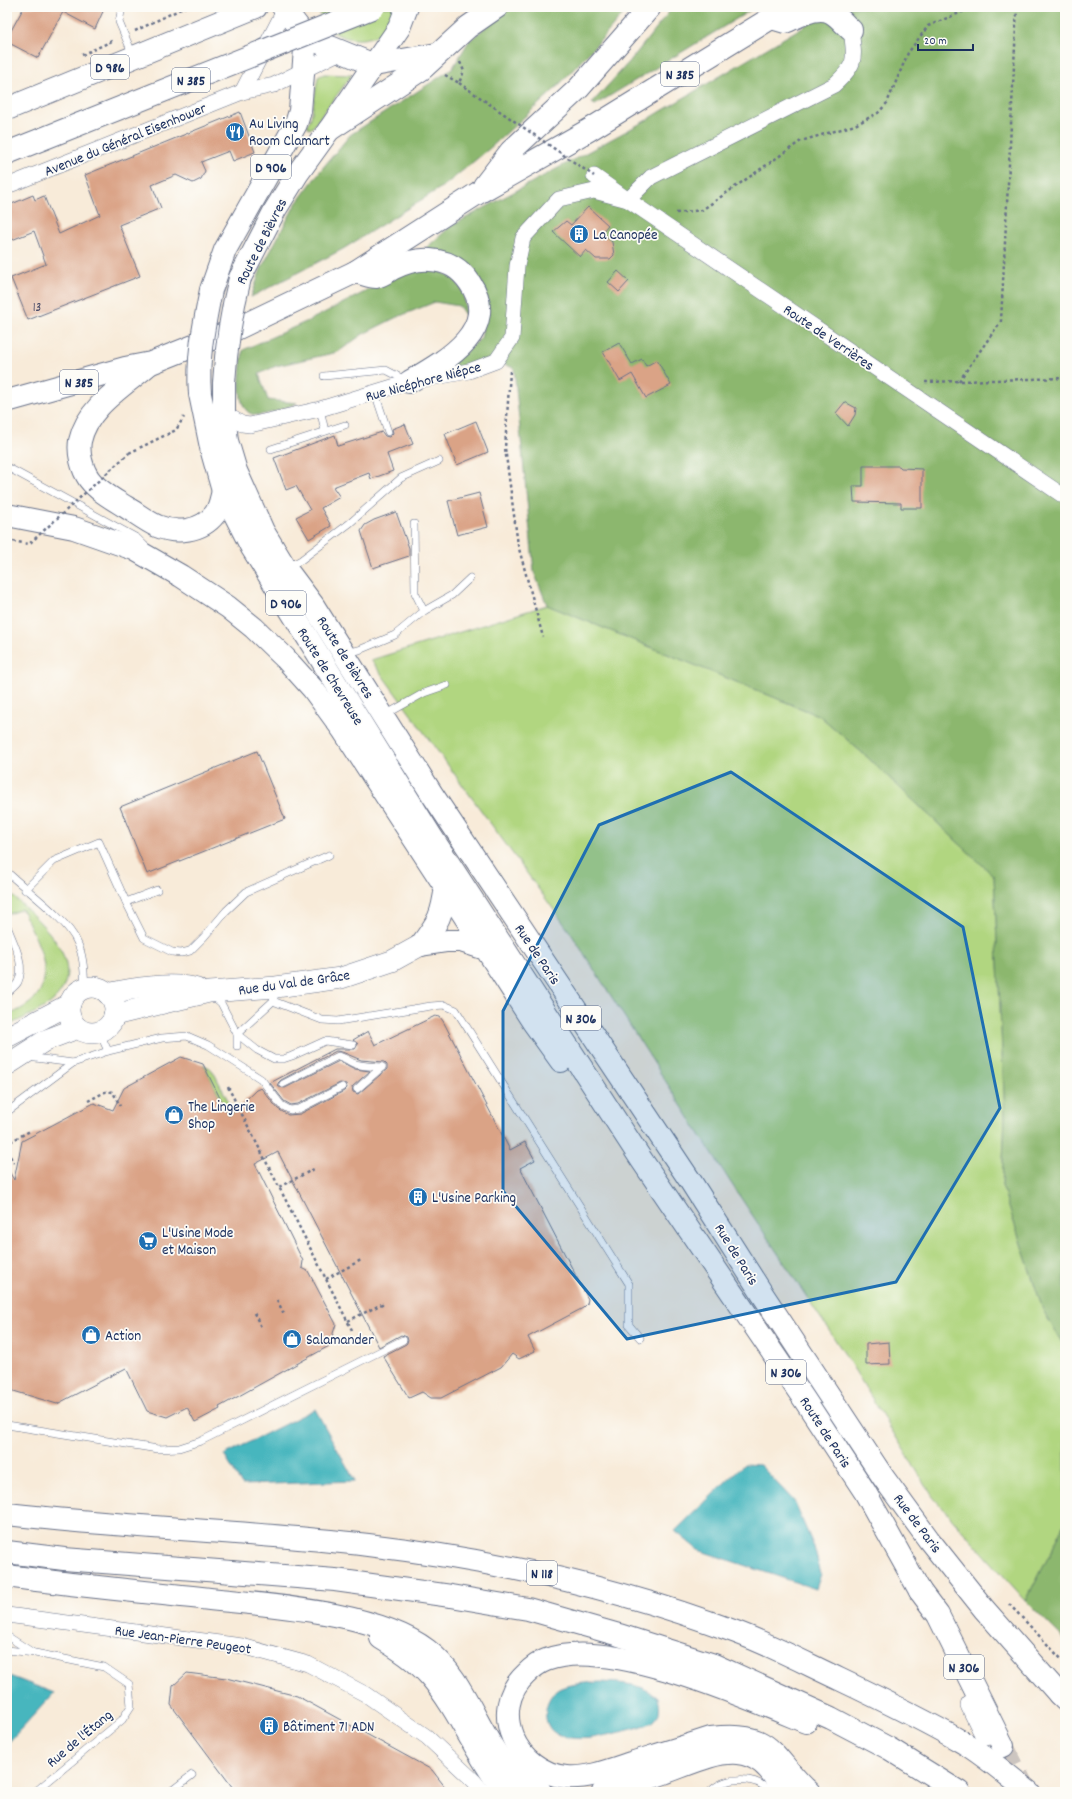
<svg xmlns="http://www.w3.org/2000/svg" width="1072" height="1799" viewBox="0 0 1072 1799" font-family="Dekko,sans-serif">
	<rect width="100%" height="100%" fill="#fdfcf7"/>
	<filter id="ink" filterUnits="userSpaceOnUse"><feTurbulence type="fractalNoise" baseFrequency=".025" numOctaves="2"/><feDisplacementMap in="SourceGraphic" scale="8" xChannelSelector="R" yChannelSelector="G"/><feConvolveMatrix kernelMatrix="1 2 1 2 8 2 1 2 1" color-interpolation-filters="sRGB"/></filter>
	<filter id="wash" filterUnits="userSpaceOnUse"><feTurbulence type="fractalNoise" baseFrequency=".012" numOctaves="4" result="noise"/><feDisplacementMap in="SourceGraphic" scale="16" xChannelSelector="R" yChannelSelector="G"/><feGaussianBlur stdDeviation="0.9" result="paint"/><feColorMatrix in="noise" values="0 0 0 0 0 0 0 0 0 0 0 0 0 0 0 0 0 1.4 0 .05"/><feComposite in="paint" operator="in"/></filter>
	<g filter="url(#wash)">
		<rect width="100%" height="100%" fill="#f8ebd9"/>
		<g fill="#b1d680" stroke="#66826f">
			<path d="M317 7H396C394 12 393 18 391 22 379 42 349 44 332 31 324 25 321 16 317 7Z"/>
			<polygon points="324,74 352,75 312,128 309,129 307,125 311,118 318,77"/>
			<polygon points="547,605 820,716 867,757 994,876 1005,1116 1002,1186 1043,1310 1065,1348 1065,1524 1026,1601 933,1497 844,1353 731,1183 570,932 371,660"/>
			<path d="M7 890C33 917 92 960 55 999 44 1010 21 1019 7 1026V1016C15 1012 24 1008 31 1002 60 976 34 936 22 909L9 914 7 909Z"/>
			<polygon points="203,1064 213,1071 251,1146 230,1118"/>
		</g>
		<g fill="#8cb76e" stroke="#547366">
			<polygon points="513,7 629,7 601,40 553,91 489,149 445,185 343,249 251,297 261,269 295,205 321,170 350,135 452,69 469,41 505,11"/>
			<polygon points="673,7 756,7 595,105 592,103 630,61"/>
			<polygon points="836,7 1065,7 1065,1348 1043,1310 1002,1186 1005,1116 994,876 867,757 820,716 547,605 534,572 514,368 490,359 441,370 466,352 481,338 488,300 460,261 425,249 451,226 645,121"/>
			<path d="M436 269C460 280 466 289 465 315L459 306 435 302 395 318 363 334 338 352 276 366 259 374 268 400 297 403C285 408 272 414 258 415 232 416 241 366 243 350L308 321 406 271Z"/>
			<polygon points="1065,1524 1065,1640 1026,1601"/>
		</g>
		<g fill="#47b6be" stroke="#31728e">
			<polygon points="315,1409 355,1481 242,1485 224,1455"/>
			<polygon points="744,1464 760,1465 794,1501 814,1547 821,1574 816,1589 698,1550 675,1531"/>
			<polygon points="7,1675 54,1693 7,1744"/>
			<path d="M600 1682C621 1683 642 1683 658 1698 660 1706 661 1715 654 1721 647 1727 603 1736 592 1738 582 1739 568 1739 559 1735 539 1728 543 1695 561 1688 573 1683 587 1683 600 1682Z"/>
		</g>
		<g id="blocks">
			<g fill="#daa386" fill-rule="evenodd">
				<polygon points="24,7 105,7 95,29 63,12 38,58 7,42 7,38"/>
				<polygon points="240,112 255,152 233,161 229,151 201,162 205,171 201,179 193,183 176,175 152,185 161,208 119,225 140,276 28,320 11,278 46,264 34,231 7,242 7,206 33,195 35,200 44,196 59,234 100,215 85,175"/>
				<polygon points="588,207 608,225 602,232 612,242 614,255 610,259 596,259 586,250 580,257 553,232 566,221 571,225"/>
				<polygon points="618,271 629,281 619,292 608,282"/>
				<polygon points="619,343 632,364 642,359 646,366 657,360 671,385 646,398 632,374 620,381 603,352"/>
				<polygon points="845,402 856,408 855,415 848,426 836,413"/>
				<polygon points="476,421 488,452 457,465 445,434"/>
				<polygon points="405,424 413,444 387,454 393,471 371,479 369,473 333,487 340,497 321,508 331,526 309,539 296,517 310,510 296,486 286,490 274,458 335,435 338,446 382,432 385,436 389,437 393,433 392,429"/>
				<polygon points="863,466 899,466 901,468 922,469 922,508 901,508 901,503 854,502 853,486 863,486"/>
				<polygon points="479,493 488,527 457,535 448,501"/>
				<polygon points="396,512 409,548 409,556 373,568 361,531 365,525 374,520"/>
				<polygon points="257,751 285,819 147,874 120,807"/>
				<path d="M435 1016 440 1017 443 1021 510 1150 525 1142 535 1160 520 1168 588 1299 587 1304 583 1308 528 1337 535 1351 519 1359 512 1354 501 1367 441 1398H431L422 1392 409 1398 383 1356 406 1344 408 1341 407 1337 401 1335 379 1347 278 1152 255 1164 303 1261 302 1268 308 1271 336 1324 329 1346 219 1407 220 1409 195 1422 187 1407 167 1417 147 1411 126 1368 57 1404 7 1389V1168L14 1180 22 1141 94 1103 113 1110 124 1088 181 1057 203 1064 229 1116 256 1090 261 1088 278 1109 288 1115 300 1114 344 1091 347 1088 346 1084 340 1083 298 1104 291 1105 284 1101 270 1083 335 1049H355L358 1044 353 1040 368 1031 375 1045ZM336 1051 342 1052 361 1060 384 1062 387 1065V1069L358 1094 353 1092 352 1087 370 1071 355 1069 339 1061 285 1088 279 1087 278 1083 281 1080Z"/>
				<polygon points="889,1342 890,1364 866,1365 866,1344"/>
				<polygon points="187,1673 226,1678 297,1696 432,1770 449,1792 236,1792 171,1705 173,1686"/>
			</g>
		</g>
	</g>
	<g filter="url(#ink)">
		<use href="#blocks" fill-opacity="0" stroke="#687189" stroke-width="1"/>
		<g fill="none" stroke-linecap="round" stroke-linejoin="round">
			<polyline stroke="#ccc5c0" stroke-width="22" stroke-dasharray="22 11" stroke-linecap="butt" points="1003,1746 1026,1792"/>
			<g stroke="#687189" stroke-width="8">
				<g id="lane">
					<polyline points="122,7 119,22 133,55"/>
					<polyline points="324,376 386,370 407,381"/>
					<polyline points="375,393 388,432"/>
					<polyline points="320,409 325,431"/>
					<polyline points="271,449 345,425"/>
					<polyline points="7,467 137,538 145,546"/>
					<polyline points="288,567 301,560 350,523 401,478 439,461"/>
					<polyline points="424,611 452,595 470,578"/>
					<polyline points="346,653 359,650 395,635 424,611 415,593 414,524"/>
					<polyline points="385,715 424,693 447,685"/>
					<path d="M7 872C26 890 68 920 77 942 84 956 84 973 85 988"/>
					<polyline points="25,890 54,861 99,842 126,902 157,890"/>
					<polyline points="126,902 144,938 172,952 181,953 190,951 204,937 226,911 246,892 329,855"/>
					<path d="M7 926C13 942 26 964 18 982 16 986 10 990 7 993"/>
					<polyline points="213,996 221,1003 237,1034 257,1050 274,1059 283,1059 292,1056 325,1041 353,1045"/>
					<polyline points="273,1001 322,1020 338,1021 431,1006 444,1005 456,1010 629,1284 629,1325 640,1338"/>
					<polyline points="99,1031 108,1051"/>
					<polyline points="237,1046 237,1034 273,1001 274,998"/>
					<polyline points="28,1057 73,1063 108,1051 162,1038 187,1036 208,1045 261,1079 281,1105 290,1110 299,1109 342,1087"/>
					<path d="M283 1084 338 1056C344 1057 348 1061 353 1063 362 1067 373 1066 382 1067"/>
					<polyline points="357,1089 382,1067"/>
					<polyline points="7,1112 73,1063"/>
					<polyline points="7,1425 158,1449 179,1448 201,1441 403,1340"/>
					<polyline points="7,1636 32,1652"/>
					<polyline points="7,1650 35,1653 104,1667 129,1684 131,1706 122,1720 35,1792"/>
					<polyline points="170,1792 192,1775"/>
					<path d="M710 1792C724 1776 756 1775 770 1792"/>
				</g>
			</g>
			<g stroke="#687189" stroke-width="16">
				<g id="street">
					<polyline points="242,92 285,9"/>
					<polyline points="594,176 628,200 1065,497"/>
					<polyline points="7,186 242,92 274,85 342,51"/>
					<path d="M224 413 242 424 250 425 320 409 409 382 469 371 496 361 512 338 517 266 523 238 559 199 594 191 628 200 651 177 834 85C857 64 855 60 851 30"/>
					<polyline points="7,1615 242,1646 308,1664 365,1694 427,1737 474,1781 483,1792"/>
				</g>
			</g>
			<g stroke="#687189" stroke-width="22">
				<g id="secondary">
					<circle cx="92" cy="1010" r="23"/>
					<path d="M108 994C131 988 175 982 197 989"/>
					<polyline points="114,1015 209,992 276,987 341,978 392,961 421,945"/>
					<polyline points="7,1037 70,1004"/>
					<polyline points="7,1065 46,1040 78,1028"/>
					<polyline points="971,1705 985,1734"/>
				</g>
			</g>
			<g stroke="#687189" stroke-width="24">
				<g id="primary">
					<polyline points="283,7 306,37 374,65"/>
					<polyline points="7,109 256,7"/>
					<polyline points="240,278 275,210 298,173 329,130 399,28 407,7"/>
					<polyline points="211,290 225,250 296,124 300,111 306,37"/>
					<polyline points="224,383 224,413 227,441 236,471 263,531 286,569 313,605 432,794 691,1182 763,1295 883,1477 929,1540 984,1609 1059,1694"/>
					<polyline points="200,394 212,452 223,491 252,548 431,836 641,1159 804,1399 865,1492 920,1591"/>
					<polyline points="421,945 447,941 461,941 486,949 533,1022 561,1061"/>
				</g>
			</g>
			<g stroke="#687189" stroke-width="24">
				<g id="highway">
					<path d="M775 19 785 22C798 17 818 4 832 13 839 17 845 25 851 30"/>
					<polyline points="374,65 437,54"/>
					<polyline points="329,130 422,69 468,27 497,7"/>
					<polyline points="484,186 511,151 579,88 650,7"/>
					<path d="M355 272C361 273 370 277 376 277 381 276 387 272 392 269 404 263 417 259 430 260 448 261 460 268 470 283 502 330 443 362 409 382"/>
					<path d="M148 365C124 386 87 407 80 441 78 453 82 469 89 479 98 491 113 499 126 507 136 513 146 521 157 526 176 534 201 532 215 514 220 507 221 498 223 491"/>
					<polyline points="7,401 125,368 151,363 234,330 355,272 478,193 589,130 789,7"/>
					<polyline points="7,515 74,528 134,549 181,576 228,607 254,628 285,658 313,689 343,730 486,949"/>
					<path d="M421 945C439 921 442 916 446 886"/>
					<path d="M7 1514C127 1528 248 1531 368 1545 494 1560 617 1587 736 1632 771 1645 805 1663 839 1679 881 1699 924 1720 964 1743 987 1757 1008 1776 1029 1792"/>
					<polyline points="7,1552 64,1559 335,1580 451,1596 528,1609 619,1635 714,1665 831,1718 890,1749 959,1792"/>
					<path d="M7 1576C71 1585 136 1591 201 1598 264 1605 376 1611 427 1650 476 1687 482 1768 541 1792"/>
					<polyline points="920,1591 938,1615 1003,1746"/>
					<path d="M381 1638C399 1649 416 1660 430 1676 460 1711 476 1756 505 1792"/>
					<polyline points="1059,1694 1065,1700"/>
					<path d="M806 1722C745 1697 608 1636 546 1660 538 1663 532 1668 526 1674 487 1710 516 1772 566 1777 587 1779 610 1770 631 1763 657 1755 684 1747 711 1738 775 1730 770 1757 809 1792"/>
					<path d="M603 1792C623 1786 644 1780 664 1773 713 1755 754 1731 783 1792"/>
				</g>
			</g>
			<g stroke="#687189" stroke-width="2.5" stroke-dasharray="3 3" stroke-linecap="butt">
				<polyline points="135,31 185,7"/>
				<polyline points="82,55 114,40"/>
				<polyline points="445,75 459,83 464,71 460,62"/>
				<polyline points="676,213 702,210 801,141 855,125 878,113 887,103 908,53 928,26 974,7"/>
				<polyline points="510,371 505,448 518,545 543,637"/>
				<polyline points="959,381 1001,321 1017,7"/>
				<polyline points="925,382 1065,378"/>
				<polyline points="129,453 176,430 184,417"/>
				<polyline points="228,1087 353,1332"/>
				<polyline points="88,1101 107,1091 113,1092 120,1106"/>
				<polyline points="7,1146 8,1143 30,1131"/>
				<polyline points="7,1151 14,1163"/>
				<polyline points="279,1187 314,1169"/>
				<polyline points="326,1279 361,1260"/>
				<polyline points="277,1300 284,1314"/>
				<polyline points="254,1313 261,1327"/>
				<polyline points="348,1321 384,1303"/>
				<polyline points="1009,1604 1065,1663"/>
			</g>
			<use href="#lane" stroke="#fff" stroke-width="7"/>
			<use href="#street" stroke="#fff" stroke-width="15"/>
			<use href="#secondary" stroke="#fff" stroke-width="21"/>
			<use href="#primary" stroke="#fff" stroke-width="22"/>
			<use href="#highway" stroke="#fff" stroke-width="22"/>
			<g stroke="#687189" stroke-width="24" stroke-linecap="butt">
				<g id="primary-bridge">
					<path d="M224 383C226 348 231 313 240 278"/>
					<path d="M200 394C197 358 204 325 211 290"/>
				</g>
			</g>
			<g stroke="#687189" stroke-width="24" stroke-linecap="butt">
				<polyline id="highway-bridge" points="7,153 374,7"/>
			</g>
			<g stroke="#687189" stroke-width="2.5" stroke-dasharray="3 3" stroke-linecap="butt">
				<polyline points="459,83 594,176"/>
				<polyline points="7,540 29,544 129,453"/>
			</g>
			<use href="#primary-bridge" stroke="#fff" stroke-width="22"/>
			<use href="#highway-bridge" stroke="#fff" stroke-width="22"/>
		</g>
	</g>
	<path fill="#1f6fb2" fill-opacity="0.2" stroke="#1f6fb2" stroke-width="3" stroke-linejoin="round" d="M731 772 963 927 1000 1108 896 1282 627 1339 503 1191V1011L599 825Z"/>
	<defs>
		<g id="restaurant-disc" transform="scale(1)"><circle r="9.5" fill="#1f6fb2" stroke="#fdfcf7"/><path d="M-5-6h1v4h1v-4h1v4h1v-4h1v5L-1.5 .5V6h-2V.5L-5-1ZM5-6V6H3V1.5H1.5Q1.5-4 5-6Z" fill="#fff"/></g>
		<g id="building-disc" transform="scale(1)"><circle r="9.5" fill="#1f6fb2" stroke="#fdfcf7"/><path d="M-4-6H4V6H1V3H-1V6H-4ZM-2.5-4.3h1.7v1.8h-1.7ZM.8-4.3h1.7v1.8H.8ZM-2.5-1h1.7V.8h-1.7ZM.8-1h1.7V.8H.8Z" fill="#fff"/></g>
		<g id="shop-disc" transform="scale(1)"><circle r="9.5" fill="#1f6fb2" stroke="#fdfcf7"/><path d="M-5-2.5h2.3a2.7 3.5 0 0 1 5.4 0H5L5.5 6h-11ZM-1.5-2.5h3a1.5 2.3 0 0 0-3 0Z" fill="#fff"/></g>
		<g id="supermarket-disc" transform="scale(1)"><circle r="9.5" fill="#1f6fb2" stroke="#fdfcf7"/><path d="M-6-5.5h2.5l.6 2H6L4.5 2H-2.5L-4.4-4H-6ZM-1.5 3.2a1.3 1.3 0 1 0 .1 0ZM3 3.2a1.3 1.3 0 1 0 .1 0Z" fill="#fff"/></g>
	</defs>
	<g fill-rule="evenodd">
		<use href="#restaurant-disc" x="235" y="132"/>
		<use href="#building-disc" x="579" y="234"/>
		<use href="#shop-disc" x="174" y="1115"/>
		<use href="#building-disc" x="418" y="1197"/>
		<use href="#supermarket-disc" x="148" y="1241"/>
		<use href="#shop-disc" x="91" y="1335"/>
		<use href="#shop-disc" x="292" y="1339"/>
		<use href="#building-disc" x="269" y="1726"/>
	</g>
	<g text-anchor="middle" stroke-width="3.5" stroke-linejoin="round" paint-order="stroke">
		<g font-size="13" fill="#4b4c68">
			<text x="37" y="311">13</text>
		</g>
		<g fill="#fdfcf7" stroke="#5f6c8c" stroke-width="1">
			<rect x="91" y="55" width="38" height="24" rx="3"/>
			<rect x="661" y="62" width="38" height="24" rx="3"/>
			<rect x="172" y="68" width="38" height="24" rx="3"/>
			<rect x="251" y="155" width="40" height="24" rx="3"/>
			<rect x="60" y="370" width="38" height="24" rx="3"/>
			<rect x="266" y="591" width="40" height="24" rx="3"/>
			<rect x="561" y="1006" width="40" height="24" rx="3"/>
			<rect x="766" y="1360" width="40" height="24" rx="3"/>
			<rect x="527" y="1561" width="30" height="24" rx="3"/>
			<rect x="944" y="1655" width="40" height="24" rx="3"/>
		</g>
		<g font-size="14" font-weight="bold" fill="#1b2f5e">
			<text x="110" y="72">D 986</text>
			<text x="680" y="79">N 385</text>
			<text x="191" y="85">N 385</text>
			<text x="271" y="172">D 906</text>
			<text x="79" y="387">N 385</text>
			<text x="286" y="608">D 906</text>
			<text x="581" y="1023">N 306</text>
			<text x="786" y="1377">N 306</text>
			<text x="542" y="1578">N 118</text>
			<text x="964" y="1672">N 306</text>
		</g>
		<g font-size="15" fill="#1b2f5e" stroke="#fdfcf7" text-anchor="start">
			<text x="249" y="128">Au Living<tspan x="249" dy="17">Room Clamart</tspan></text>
			<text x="593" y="239">La Canopée</text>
			<text x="188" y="1111">The Lingerie<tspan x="188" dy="17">Shop</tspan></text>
			<text x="432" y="1202">L'Usine Parking</text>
			<text x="162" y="1237">L'Usine Mode<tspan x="162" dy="17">et Maison</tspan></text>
			<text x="105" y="1340">Action</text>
			<text x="306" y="1344">Salamander</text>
			<text x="283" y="1731">Bâtiment 71 ADN</text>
		</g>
		<g font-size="15" fill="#1b2f5e" stroke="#fdfcf7">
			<text transform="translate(125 139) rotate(-22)" y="5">Avenue du Général Eisenhower</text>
			<text transform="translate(261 241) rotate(-63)" y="5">Route de Bièvres</text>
			<text transform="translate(829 337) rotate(34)" y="5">Route de Verrières</text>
			<text transform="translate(423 381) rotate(-15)" y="5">Rue Nicéphore Niépce</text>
			<text transform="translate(346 657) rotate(58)" y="5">Route de Bièvres</text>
			<text transform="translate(331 676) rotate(58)" y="5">Route de Chevreuse</text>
			<text transform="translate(538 954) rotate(56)" y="5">Rue de Paris</text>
			<text transform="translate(294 982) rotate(-8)" y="5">Rue du Val de Grâce</text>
			<text transform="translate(737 1254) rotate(58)" y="5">Rue de Paris</text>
			<text transform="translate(826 1432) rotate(57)" y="5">Route de Paris</text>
			<text transform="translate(918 1523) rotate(53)" y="5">Rue de Paris</text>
			<text transform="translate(183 1639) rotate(8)" y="5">Rue Jean-Pierre Peugeot</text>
			<text transform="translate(79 1738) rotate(-40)" y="5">Rue de l'Étang</text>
		</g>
	</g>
	<rect width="1072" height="1799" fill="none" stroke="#fdfcf7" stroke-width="24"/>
	<path d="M918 44v6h55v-6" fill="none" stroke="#1b2f5e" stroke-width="2"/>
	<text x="924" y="44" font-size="12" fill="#1b2f5e" stroke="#fdfcf7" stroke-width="3" paint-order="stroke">20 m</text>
</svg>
